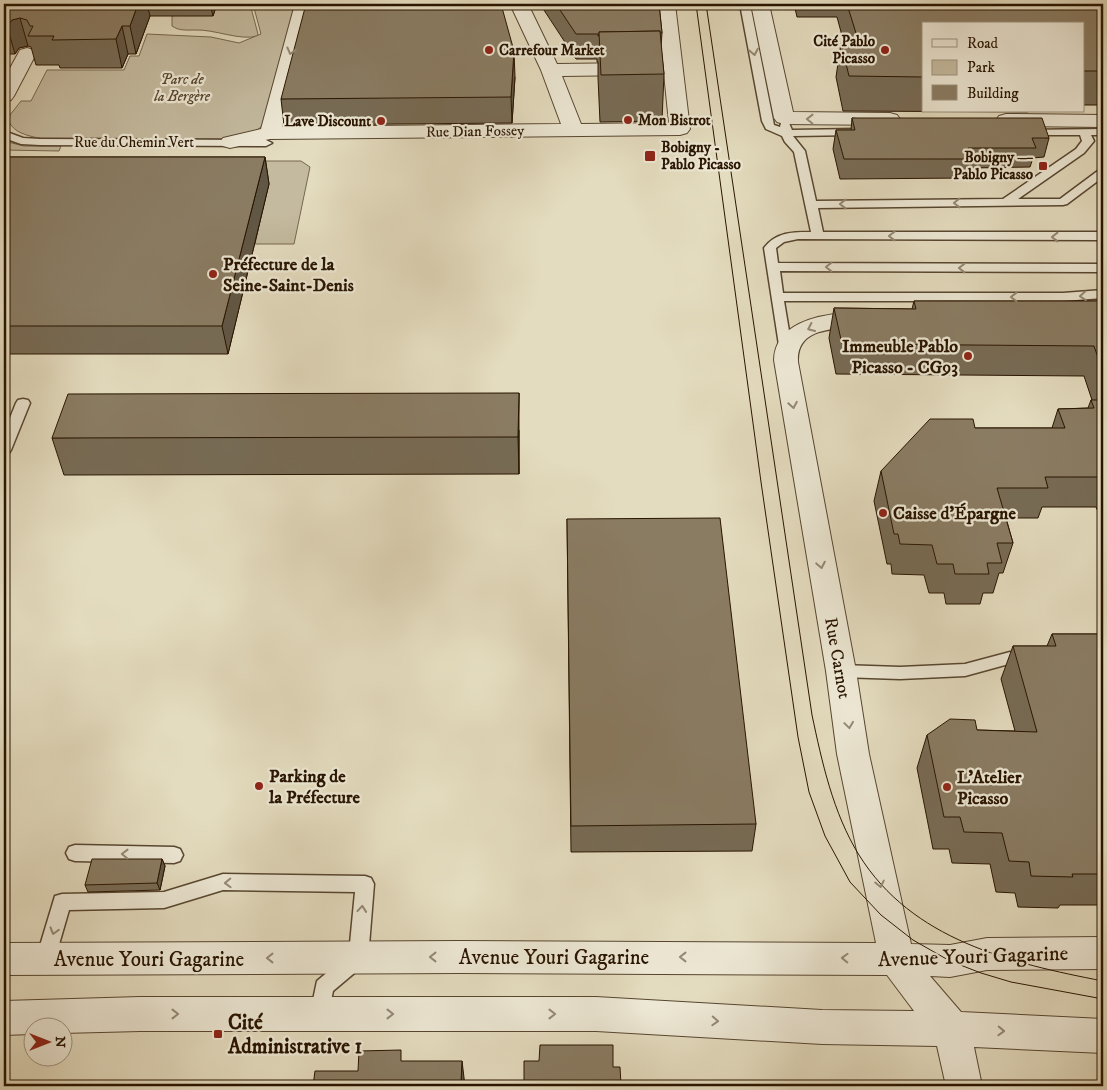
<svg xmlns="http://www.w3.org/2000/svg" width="1107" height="1090" viewBox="0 0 1107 1090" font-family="'IM FELL DW Pica',serif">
	<rect width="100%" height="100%" fill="#e4dcbf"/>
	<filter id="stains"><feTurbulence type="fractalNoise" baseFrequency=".004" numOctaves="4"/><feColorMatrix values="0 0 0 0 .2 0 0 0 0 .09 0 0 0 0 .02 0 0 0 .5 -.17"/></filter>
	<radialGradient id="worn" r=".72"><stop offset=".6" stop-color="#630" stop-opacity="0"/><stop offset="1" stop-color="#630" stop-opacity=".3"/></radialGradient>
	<g fill="#c4ba9f" stroke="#766750">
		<path d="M217 4H250L258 34 257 36C240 41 214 29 195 30 187 30 179 31 172 26V16Z"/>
		<path d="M253 4H297L266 122C256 134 243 136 228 139L38 138C26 135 15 133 9 122L10 115 21 101H31L47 70H124L130 56H139L147 34 211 37 239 43 261 34Z"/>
		<polygon points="4,141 24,146 61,146 59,151 4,150"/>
		<polygon points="78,161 301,161 310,167 294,244 255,244 268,184"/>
	</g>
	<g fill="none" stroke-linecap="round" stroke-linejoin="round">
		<g stroke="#574630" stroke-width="3">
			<g id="lane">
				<path d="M740 4H750L774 125 780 127 781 123H789L792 130 857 129 862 132 857 135 793 136 805 151 816 201 1003 199 1076 149 1082 141 1080 135H1027L1023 134 1022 132 1023 130 1103 129V135H1091L1094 141 1084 153 1018 199H1060L1099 170 1103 169V177L1067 204 1063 205 818 208 823 232H1103V240L798 239 784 242 776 248 778 263 1103 264V272L780 271 783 293H1063L1103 290V298L1063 301H784L793 355 786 359 781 358 764 248C776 232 793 232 811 232L794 152 785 142 782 136 766 129 762 121Z"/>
				<polygon points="4,131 23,138 40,139 266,140 272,143 266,146 40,145 21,144 4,138"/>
				<polygon points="23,399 28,400 30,403 11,450 9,453 4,455 4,433 16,403 18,400"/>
				<polygon points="1010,652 1016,654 1018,658 1016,662 965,676 900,679 841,677 835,675 833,671 835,667 841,665 900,667 965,664"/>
				<polygon points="75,845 174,847 180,849 183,855 180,861 174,863 75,861 69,859 66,853 69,847"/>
				<polygon points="223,874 365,876 371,878 374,884 368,958 365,964 333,991 327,1021 320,1023 313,1021 310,1014 317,981 349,954 355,892 223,890 164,908 69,910 53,965 46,968 39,965 36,959 55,896 62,894 164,892"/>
			</g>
		</g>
		<g stroke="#574630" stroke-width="2">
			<g id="street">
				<polygon points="295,4 313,4 282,127 561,124 541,70 510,4 528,4 557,64 636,63 643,65 645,69 643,73 636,75 562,76 581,124 669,123 657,4 675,4 690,129 687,133 680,135 270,139 230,148 223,146 220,142 223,138 261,129"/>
				<polygon points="751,4 769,4 793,112 890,113 897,115 900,119 897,123 890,125 784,124 777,122 774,118"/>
				<polygon points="27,48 34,50 36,54 14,96 11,100 4,102 4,79 20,50"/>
				<polygon points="1006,114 1103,115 1103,127 1006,126 999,124 996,120 999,116"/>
				<path d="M845 313H869L877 315 881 320 877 325C852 331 796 320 798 362L856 671 869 754 911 944 950 945 987 938 1103 937V969L987 970 950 977 930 976 961 1012 1103 1019V1053L974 1047 982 1086H946L937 1046 822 1044 596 1031H140L62 1033V1028H32V1034L4 1035V1001L140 997H596L822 1010 914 1011 887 975 461 973 4 975V943L461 941 876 943 837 754 826 671 774 360C775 324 817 315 845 313Z"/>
			</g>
		</g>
		<use href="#lane" fill="#ede8d5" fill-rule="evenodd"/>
		<use href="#street" fill="#ede8d5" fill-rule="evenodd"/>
		<g stroke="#281400" stroke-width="1">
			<polyline points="696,4 761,482 798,737 809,792 825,836 850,882 881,915 913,940 950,961 981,973 1011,982 1103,999"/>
			<path d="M706 4 812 715C822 762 833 813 859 855 912 940 1010 963 1103 981"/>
		</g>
	</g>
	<g fill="#776b55" stroke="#281400">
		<polygon points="4,4 217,4 213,16 150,16 136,54 128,54 122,68 60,68 59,65 36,65 31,47 28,46 19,48 15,54 4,54"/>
		<polygon points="540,4 659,4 662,33 661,47 664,74 662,121 600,122 598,78 598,62 597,62 597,59 576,59"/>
		<polygon points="794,4 1098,4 1102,11 1103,11 1103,105 1083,105 1083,24 923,24 923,111 1028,111 1028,112 843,111 836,77 841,43 844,43 837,17 797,17"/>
		<polygon points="515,77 512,123 284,125 281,99"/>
		<polygon points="852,118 1049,138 1044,157 1033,158 1030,167 970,168 967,178 840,179 833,149 836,130 851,130"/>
		<polygon points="4,157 265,157 269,184 228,354 4,354"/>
		<polygon points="914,301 1103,301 1103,522 1102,521 1096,507 1042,507 1038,518 1006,518 1013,543 1003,573 999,573 993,593 983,593 980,604 946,604 944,593 929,593 924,575 892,574 891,564 887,564 874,501 881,471 975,428 1052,428 1058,409 1088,408 1091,400 1092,400 1084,376 836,374 829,338 834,308 912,309"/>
		<polygon points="519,430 519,474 64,475 52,438"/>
		<polygon points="567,519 756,824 752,851 571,852"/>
		<polygon points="1052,634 1103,634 1103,905 1060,905 1058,908 1018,907 1015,893 996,892 990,864 952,863 949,849 933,849 917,768 927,735 977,730 1015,731 1001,679 1013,646 1047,646"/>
		<polygon points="162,859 165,866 160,890 88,892 85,885"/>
	</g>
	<g fill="#615745" stroke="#281400">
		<polygon points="138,4 147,4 150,16 136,54 130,26"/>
		<polygon points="210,4 217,4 213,16"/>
		<polygon points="20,18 28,46 19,48 15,54 7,26 12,20"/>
		<polygon points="122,26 128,54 122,68 116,39"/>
		<polygon points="514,51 515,77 512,123 511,97"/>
		<polygon points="265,157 269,184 228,354 222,326"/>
		<polygon points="519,393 519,474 518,437"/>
		<polygon points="162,859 165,866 160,890 157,883"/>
		<polygon points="462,1061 465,1086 461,1083"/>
	</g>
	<g fill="#8a7c63" stroke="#281400">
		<polygon points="4,4 138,4 130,26 122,26 116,39 52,40 54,36 28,36 33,26 30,26 27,20 20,18 12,20 7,26 4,26"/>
		<polygon points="306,4 501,4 514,51 511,97 281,99"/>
		<polygon points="556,4 659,4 662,33 660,33 660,31 599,32 599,36 598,36 598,34 576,34"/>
		<polygon points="847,4 1098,4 1102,11 1103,11 1103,71 1083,71 1083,24 923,24 923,77 849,76 841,43 859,43"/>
		<polygon points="660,31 664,74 601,75 599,32"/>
		<polygon points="852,118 1042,118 1049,138 1032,138 1036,148 968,148 972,159 844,159 836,130 855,130"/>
		<polygon points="4,157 265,157 222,326 4,326"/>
		<polygon points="914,301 1103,301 1103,372 1094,346 842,344 834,308 916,309"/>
		<polygon points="519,393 518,437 52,438 68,394"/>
		<polygon points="1091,400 1103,400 1103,477 1045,477 1048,488 997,488 1013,543 997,543 1002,563 987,563 989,574 955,574 953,564 937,564 932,545 900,544 898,534 894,534 881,471 930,419 973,419 975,428 1065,428 1058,409 1094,408"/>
		<polygon points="720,518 756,824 571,826 567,519"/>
		<polygon points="1052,634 1103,634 1103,874 1072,874 1073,877 1031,876 1029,862 1009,861 1002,833 964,832 960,817 944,817 927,735 950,719 975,720 977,730 1037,732 1013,646 1056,646"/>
		<polygon points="92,859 162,859 157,883 85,885"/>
		<polygon points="540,1045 613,1045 613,1067 620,1067 621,1085 643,1085 643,1086 303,1086 313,1086 315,1071 358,1071 359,1051 401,1050 401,1061 462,1061 461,1083 524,1083 524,1061 539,1061"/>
	</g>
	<defs><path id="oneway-chevron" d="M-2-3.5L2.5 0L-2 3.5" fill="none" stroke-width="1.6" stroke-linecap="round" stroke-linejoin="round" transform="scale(1.25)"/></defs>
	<g stroke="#948975">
		<use href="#oneway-chevron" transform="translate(291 51) rotate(104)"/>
		<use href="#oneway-chevron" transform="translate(754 52) rotate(79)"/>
		<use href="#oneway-chevron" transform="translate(810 119) rotate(-179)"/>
		<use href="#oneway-chevron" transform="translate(957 203) rotate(179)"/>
		<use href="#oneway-chevron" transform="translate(843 204) rotate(180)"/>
		<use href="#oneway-chevron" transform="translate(892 236) rotate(-180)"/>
		<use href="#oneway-chevron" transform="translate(1055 237) rotate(-180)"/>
		<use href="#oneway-chevron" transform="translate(829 267) rotate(-180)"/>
		<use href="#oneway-chevron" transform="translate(962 268) rotate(-180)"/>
		<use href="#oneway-chevron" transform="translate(1083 296) rotate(176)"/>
		<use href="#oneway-chevron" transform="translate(1014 297) rotate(180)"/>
		<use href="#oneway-chevron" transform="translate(811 328) rotate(155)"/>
		<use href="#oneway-chevron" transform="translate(793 405) rotate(80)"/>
		<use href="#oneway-chevron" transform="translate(821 565) rotate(79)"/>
		<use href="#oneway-chevron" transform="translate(849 725) rotate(82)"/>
		<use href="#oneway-chevron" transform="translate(125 854) rotate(-179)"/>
		<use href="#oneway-chevron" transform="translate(228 883) rotate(178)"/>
		<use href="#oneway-chevron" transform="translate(880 884) rotate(78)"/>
		<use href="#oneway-chevron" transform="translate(362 909) rotate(-85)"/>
		<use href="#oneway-chevron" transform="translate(54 931) rotate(106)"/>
		<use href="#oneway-chevron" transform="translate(433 957) rotate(180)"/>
		<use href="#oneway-chevron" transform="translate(683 957) rotate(-180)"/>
		<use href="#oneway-chevron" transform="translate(270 958) rotate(180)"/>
		<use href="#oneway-chevron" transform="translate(845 958) rotate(-178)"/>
		<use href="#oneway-chevron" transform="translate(175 1014)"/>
		<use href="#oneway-chevron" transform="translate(390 1014)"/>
		<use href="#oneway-chevron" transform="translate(552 1014)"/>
		<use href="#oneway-chevron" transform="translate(715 1021) rotate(3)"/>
		<use href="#oneway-chevron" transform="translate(1001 1031) rotate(2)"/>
	</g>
	<g fill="#8f2418" stroke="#ede8d5" stroke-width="2">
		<circle cx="489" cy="50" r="5"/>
		<circle cx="885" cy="50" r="5"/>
		<circle cx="628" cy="120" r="5"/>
		<circle cx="381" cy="121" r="5"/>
		<rect x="644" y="150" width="12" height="12" rx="2.5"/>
		<rect x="1038" y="161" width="10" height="10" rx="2.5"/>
		<circle cx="213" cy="274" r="5"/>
		<circle cx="968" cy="356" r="5"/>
		<circle cx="883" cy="513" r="5"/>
		<circle cx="259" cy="786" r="5"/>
		<circle cx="947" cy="787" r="5"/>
		<rect x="213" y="1029" width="10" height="10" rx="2.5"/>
	</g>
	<g text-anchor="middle" stroke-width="4.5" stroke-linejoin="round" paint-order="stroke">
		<g font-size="15" font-weight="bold" fill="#281400" stroke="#ede8d5" text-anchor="end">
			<text x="875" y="46">Cité Pablo<tspan x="875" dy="17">Picasso</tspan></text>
			<text x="499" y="55" text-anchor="start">Carrefour Market</text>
			<text x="638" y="125" text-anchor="start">Mon Bistrot</text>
			<text x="371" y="126">Lave Discount</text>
			<text x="661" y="152" text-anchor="start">Bobigny -<tspan x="661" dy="17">Pablo Picasso</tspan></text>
			<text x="1033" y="162">Bobigny —<tspan x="1033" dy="17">Pablo Picasso</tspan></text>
		</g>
		<g font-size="15" font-style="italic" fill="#574630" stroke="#ede8d5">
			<text x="182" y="84">Parc de<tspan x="182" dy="17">la Bergère</tspan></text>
		</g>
		<g font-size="15" fill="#281400" stroke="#ede8d5">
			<text transform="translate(475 131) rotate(-1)" y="5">Rue Dian Fossey</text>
			<text x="134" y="147">Rue du Chemin Vert</text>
		</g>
		<g font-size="18" font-weight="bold" fill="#281400" stroke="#ede8d5" text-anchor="start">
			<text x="223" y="270">Préfecture de la<tspan x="223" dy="21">Seine-Saint-Denis</tspan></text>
			<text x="958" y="352" text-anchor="end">Immeuble Pablo<tspan x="958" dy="21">Picasso - CG93</tspan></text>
			<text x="893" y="519">Caisse d'Épargne</text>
			<text x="269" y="782">Parking de<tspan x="269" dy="21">la Préfecture</tspan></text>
			<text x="957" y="783">L’Atelier<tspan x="957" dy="21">Picasso</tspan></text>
		</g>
		<g font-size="18" fill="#281400" stroke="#ede8d5">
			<text transform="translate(838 658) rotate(80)" y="6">Rue Carnot</text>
		</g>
		<g font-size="21" fill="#281400" stroke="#ede8d5">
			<text transform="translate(973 956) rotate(-2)" y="7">Avenue Youri Gagarine</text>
			<text x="554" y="964">Avenue Youri Gagarine</text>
			<text x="149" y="966">Avenue Youri Gagarine</text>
		</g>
		<g font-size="21" font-weight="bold" fill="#281400" stroke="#ede8d5" text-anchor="start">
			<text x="228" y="1029">Cité<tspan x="228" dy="24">Administrative 1</tspan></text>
		</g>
	</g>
	<rect width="1107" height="1090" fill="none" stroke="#e4dcbf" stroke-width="20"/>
	<rect x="5" y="5" width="1097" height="1080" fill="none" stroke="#281400" stroke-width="2.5"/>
	<rect x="10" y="10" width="1087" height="1070" fill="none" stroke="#281400"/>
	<rect x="922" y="22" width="162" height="90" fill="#ede8d5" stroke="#9e9380"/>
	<rect x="932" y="39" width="25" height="8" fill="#ede8d5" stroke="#9e9380"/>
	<text x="967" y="48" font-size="15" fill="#281400">Road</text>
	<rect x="932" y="60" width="25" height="15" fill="#c4ba9f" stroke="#9e9380"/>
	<text x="967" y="72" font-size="15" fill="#281400">Park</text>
	<rect x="932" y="85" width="25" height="15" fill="#8a7c63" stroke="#9e9380"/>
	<text x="967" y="98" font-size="15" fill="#281400">Building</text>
	<g transform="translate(48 1042) rotate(90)"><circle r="24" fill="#ede8d5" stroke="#9e9380"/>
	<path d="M0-4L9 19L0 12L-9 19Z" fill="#8f2418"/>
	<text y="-8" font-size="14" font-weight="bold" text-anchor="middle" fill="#281400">N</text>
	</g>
	<rect width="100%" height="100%" filter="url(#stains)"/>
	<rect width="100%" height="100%" fill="url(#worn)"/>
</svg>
